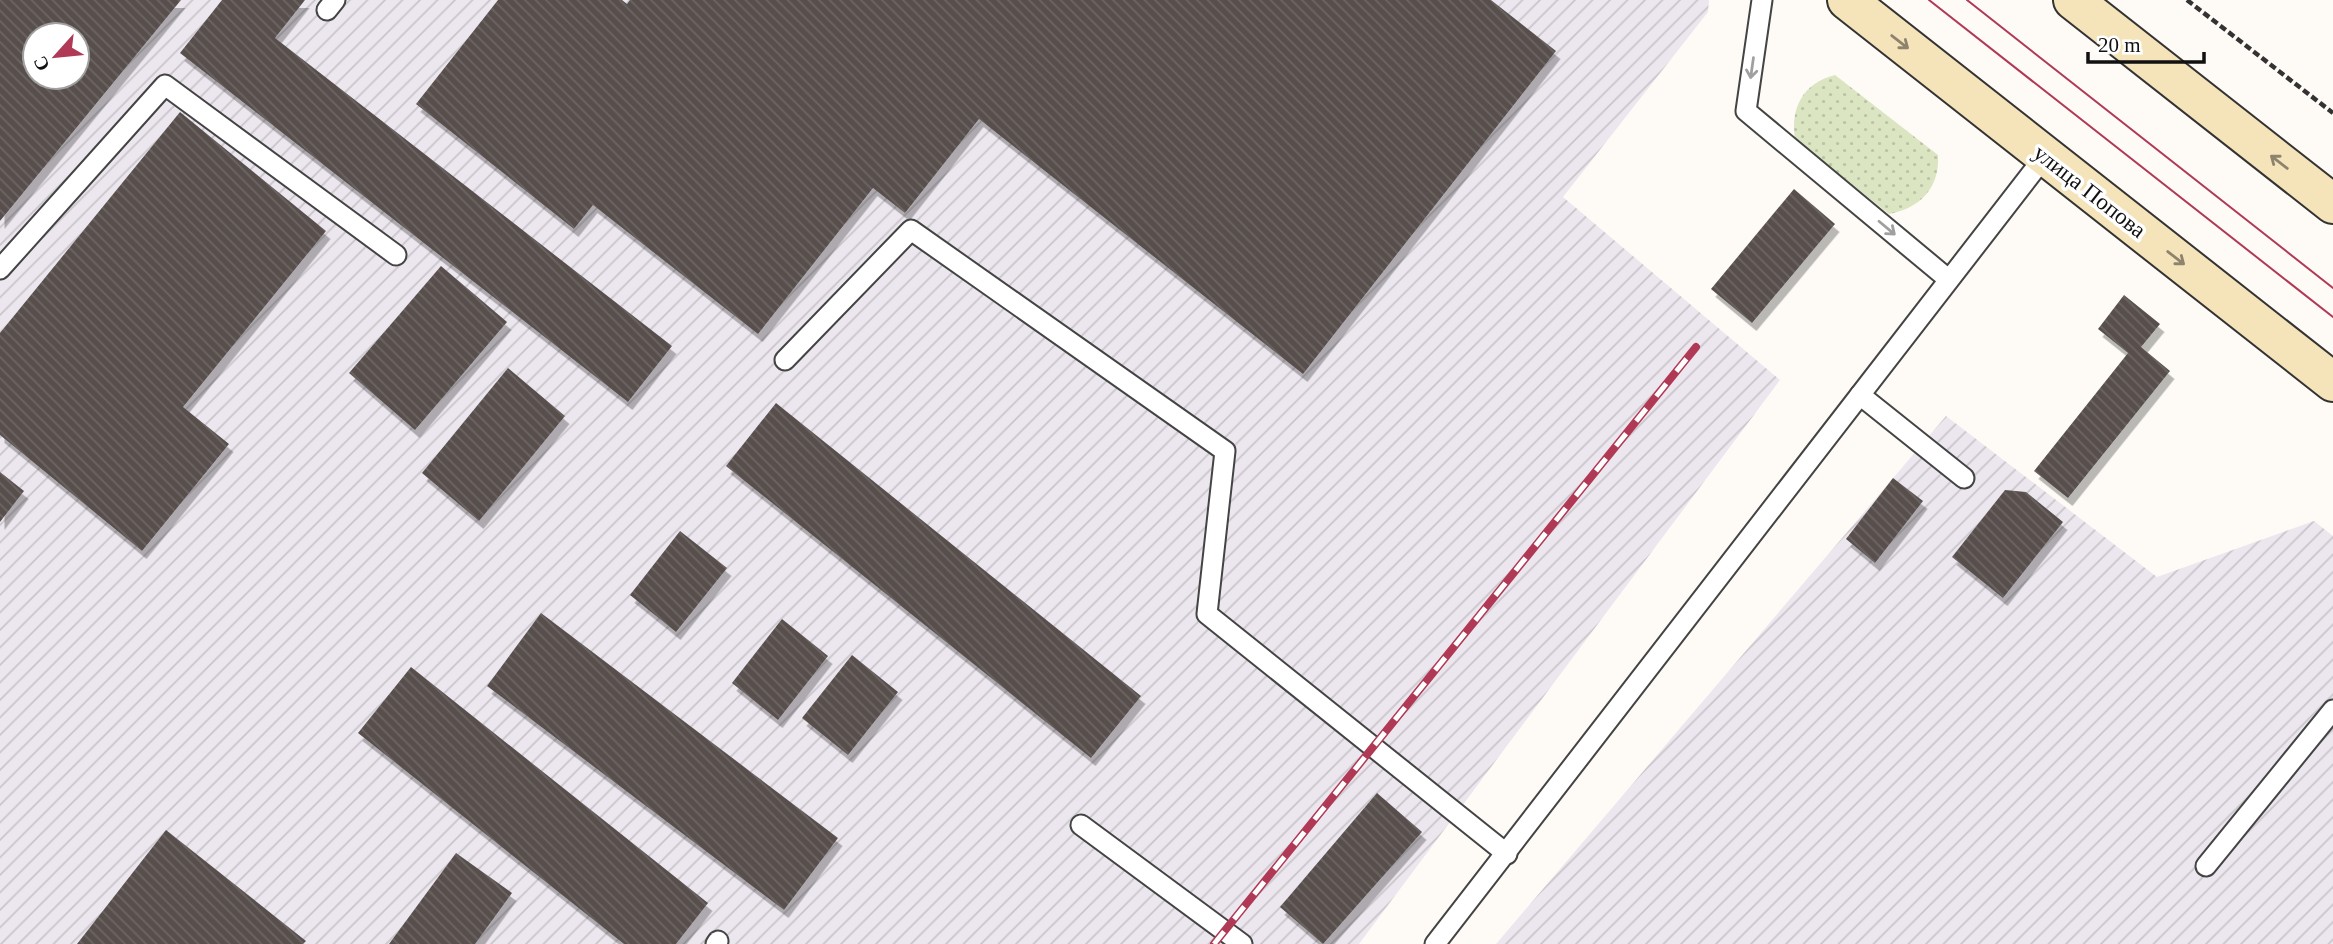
<svg xmlns="http://www.w3.org/2000/svg" width="2333" height="944" viewBox="0 0 2333 944" font-family="Georgia,serif">
	<defs>
		<pattern id="industrial-furrows" width="10" height="10" patternUnits="userSpaceOnUse" patternTransform="scale(1.75)"><rect width="10" height="10" fill="#ece7ee"/><path d="M-1 1l2-2M0 10L10 0M9 11l2-2" fill="none" stroke="#c9c5cb"/></pattern>
		<pattern id="green-dots" width="8" height="8" patternUnits="userSpaceOnUse" patternTransform="scale(1.75)"><rect width="8" height="8" fill="#dbe5c2"/><path d="M2 2h.1M6 6h.1" fill="none" stroke="#bbc3a6" stroke-width="1.8" stroke-linecap="round"/></pattern>
		<pattern id="building-back-hatch" width="6" height="6" patternUnits="userSpaceOnUse" patternTransform="scale(1.75)"><rect width="6" height="6" fill="#58504e"/><path d="M-1 5l2 2M0 0l6 6M5-1l2 2" fill="none" stroke="#6b6563"/></pattern>
		<filter id="shadow"><feDropShadow dx="4.5" dy="8" stdDeviation="0" flood-color="#0004"/></filter>
	</defs>
	<rect width="100%" height="100%" fill="#fefbf6"/>
	<g fill="url(#industrial-furrows)" fill-rule="evenodd">
		<path d="M0 0H1709L1708 12 1563 197 1780 380 1359 944H0ZM35 35H77V77H35Z"/>
		<polygon points="1946,416 2157,577 2314,521 2333,536 2333,944 1496,944"/>
	</g>
	<path fill="url(#green-dots)" d="M1835 75 1938 155C1940 188 1920 208 1889 214L1795 139C1790 108 1803 83 1835 75Z"/>
	<g fill="url(#building-back-hatch)" fill-rule="evenodd" filter="url(#shadow)">
		<path d="M0 0H181L0 221ZM35 35H77V77H35Z"/>
		<polygon points="222,0 305,0 275,38 672,346 628,402 180,53"/>
		<polygon points="498,0 622,0 627,4 630,0 1491,0 1556,51 1303,374 979,119 905,213 873,188 758,334 593,205 574,229 416,104"/>
		<polygon points="180,112 326,231 183,407 229,444 142,551 0,435 0,333"/>
		<polygon points="1794,189 1835,224 1752,323 1711,289"/>
		<polygon points="441,266 507,322 415,430 349,373"/>
		<polygon points="2124,295 2160,324 2141,347 2170,371 2068,498 2034,471 2128,353 2098,329"/>
		<polygon points="508,368 565,416 479,521 422,473"/>
		<polygon points="776,403 1141,696 1091,758 726,466"/>
		<polygon points="0,472 24,491 0,522"/>
		<polygon points="1893,478 1923,501 1875,563 1846,539"/>
		<polygon points="2005,490 2026,492 2063,522 2003,598 1952,557"/>
		<polygon points="680,531 727,568 676,632 630,595"/>
		<polygon points="541,613 838,838 784,910 487,686"/>
		<polygon points="782,619 828,656 778,720 732,683"/>
		<polygon points="852,655 898,692 848,755 802,718"/>
		<polygon points="411,667 708,903 676,944 624,944 358,733"/>
		<polygon points="1377,793 1422,832 1323,944 1280,907"/>
		<polygon points="166,830 306,941 303,944 77,944"/>
		<polygon points="456,853 512,893 475,944 389,944"/>
	</g>
	<g fill="none" stroke-linecap="round" stroke-linejoin="round">
		<g stroke="#444" stroke-width="23">
			<g id="service">
				<polyline points="1762,0 1746,111 1948,279"/>
				<polyline points="327,10 335,0"/>
				<polyline points="0,269 165,85 396,255"/>
				<polyline points="785,360 911,230 1225,451 1207,614 1507,854"/>
				<polyline points="1860,395 1964,478"/>
				<polyline points="1081,825 1242,944"/>
				<polyline points="2206,866 2333,710"/>
				<polyline points="716,944 718,941"/>
				<polyline points="1435,944 2045,156"/>
			</g>
		</g>
		<g stroke="#333" stroke-width="42">
			<g id="secondary">
				<polyline points="1847,0 2333,382"/>
				<polyline points="2073,0 2333,204"/>
			</g>
		</g>
		<polyline stroke="#333" stroke-width="4.5" stroke-dasharray="7 3.5" stroke-linecap="butt" points="2187,0 2333,113"/>
		<use href="#service" stroke="#fff" stroke-width="19"/>
		<use href="#secondary" stroke="#f5e3ba" stroke-width="38"/>
		<g stroke="#b03a56" stroke-width="2">
			<polyline points="1929,0 2333,317"/>
			<polyline points="1967,0 2333,288"/>
		</g>
		<g stroke="#b03a56" stroke-width="8">
			<polyline id="rail" points="1214,944 1696,347"/>
		</g>
		<use href="#rail" stroke="#fff" stroke-width="5" stroke-dasharray="16" stroke-linecap="butt"/>
	</g>
	<defs><path id="oneway-shaft" d="M-6 0H5M1.5-3L5.5 0L1.5 3" fill="none" stroke-width="1.6" stroke-linecap="round" stroke-linejoin="round" transform="scale(1.75)"/></defs>
	<g stroke="#8e846e">
		<use href="#oneway-shaft" transform="translate(1900 42) rotate(38)"/>
		<use href="#oneway-shaft" transform="translate(2279 162) rotate(-142)"/>
		<use href="#oneway-shaft" transform="translate(2176 258) rotate(38)"/>
	</g>
	<g stroke="#a0a0a0">
		<use href="#oneway-shaft" transform="translate(1752 68) rotate(98)"/>
		<use href="#oneway-shaft" transform="translate(1887 228) rotate(40)"/>
	</g>
	<g text-anchor="middle" stroke-width="7" stroke-linejoin="round" paint-order="stroke">
		<g font-size="23" fill="#111" stroke="#fff">
			<text transform="translate(2090 191) rotate(38)" y="8">улица Попова</text>
		</g>
	</g>
	<g transform="translate(56 56) rotate(243)"><circle r="33" fill="#ffffff" stroke="#a0a0a0" stroke-width="2"/>
	<path d="M0-5L12 26L0 18L-12 26Z" fill="#b03a56"/>
	<text y="-10" font-size="19" font-weight="bold" text-anchor="middle" fill="#111111">С</text>
	</g>
	<path d="M2088 52v10h116v-10" fill="none" stroke="#111111" stroke-width="3.5"/>
	<text x="2098" y="52" font-size="21" fill="#111111" stroke="#ffffff" stroke-width="5" paint-order="stroke">20 m</text>
</svg>
